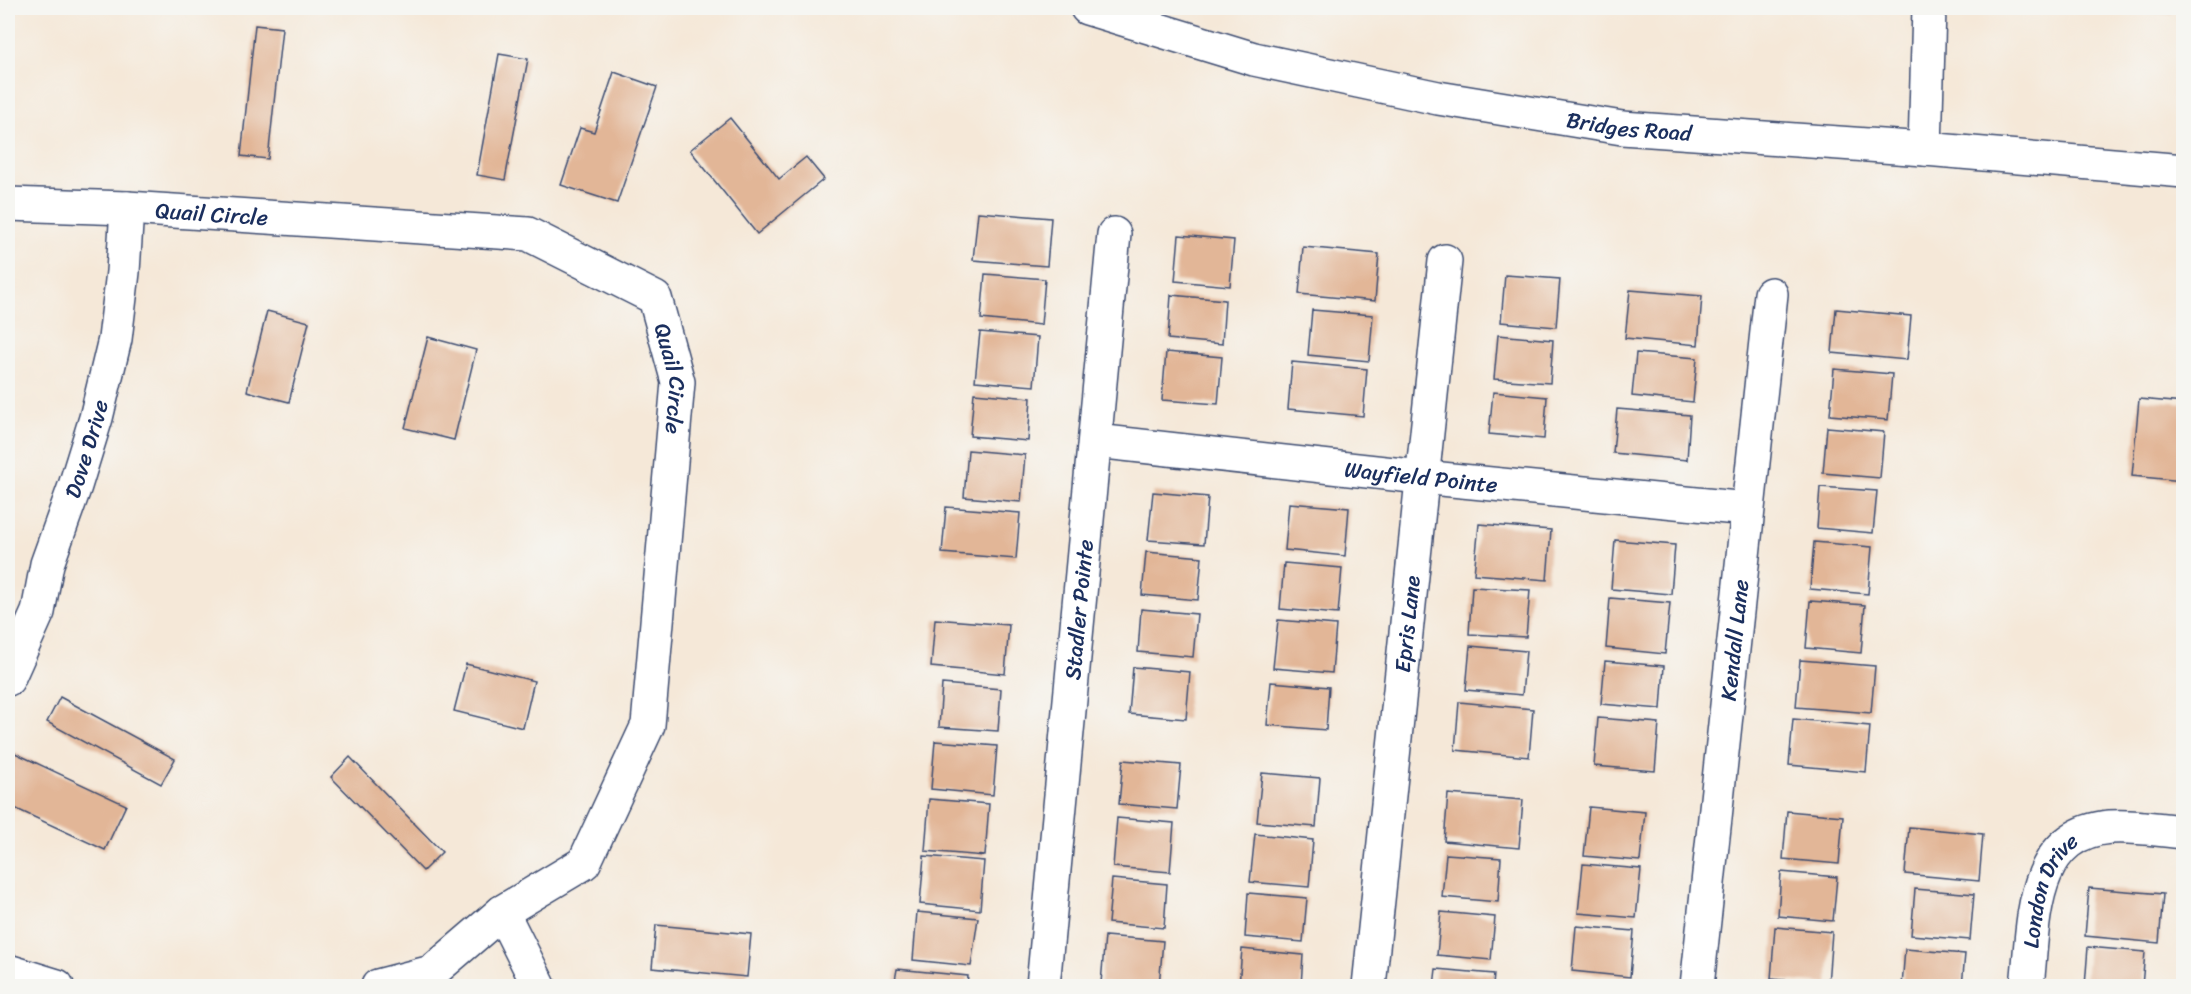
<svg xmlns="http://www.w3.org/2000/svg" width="2191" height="994" viewBox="0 0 2191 994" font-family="Sriracha,sans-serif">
	<rect width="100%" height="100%" fill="#f6f6f2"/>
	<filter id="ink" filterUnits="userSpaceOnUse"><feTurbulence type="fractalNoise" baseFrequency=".0167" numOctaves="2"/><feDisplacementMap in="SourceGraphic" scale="12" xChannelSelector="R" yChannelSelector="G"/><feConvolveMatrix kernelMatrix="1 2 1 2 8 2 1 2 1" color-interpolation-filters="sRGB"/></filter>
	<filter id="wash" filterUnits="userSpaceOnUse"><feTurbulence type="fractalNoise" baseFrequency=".008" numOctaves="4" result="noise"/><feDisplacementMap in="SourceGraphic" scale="24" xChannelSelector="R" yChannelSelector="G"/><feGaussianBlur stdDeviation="1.35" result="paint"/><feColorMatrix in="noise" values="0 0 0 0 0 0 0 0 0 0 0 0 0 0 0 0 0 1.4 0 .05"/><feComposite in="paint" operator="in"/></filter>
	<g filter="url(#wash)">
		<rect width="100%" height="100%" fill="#f5e8d8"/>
		<g id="blocks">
			<g fill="#e2b697">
				<polygon points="2123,8 2172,8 2171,14 2122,11"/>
				<polygon points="255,25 282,28 268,159 241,156"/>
				<polygon points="499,54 528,59 505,180 477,175"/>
				<polygon points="614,72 657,87 617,203 561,185 580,128 594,132"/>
				<polygon points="730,118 779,179 806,157 824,179 757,234 690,150"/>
				<polygon points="978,212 1051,218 1047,266 973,260"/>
				<polygon points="1179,235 1234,240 1230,286 1175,281"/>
				<polygon points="1303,247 1379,254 1375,301 1299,294"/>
				<polygon points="985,274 1045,279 1041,325 981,319"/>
				<polygon points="1505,275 1560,279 1556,327 1501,322"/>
				<polygon points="1630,290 1702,296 1698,345 1625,338"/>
				<polygon points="1171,295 1225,300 1222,344 1168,339"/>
				<polygon points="1836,309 1911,316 1907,360 1832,353"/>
				<polygon points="1312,310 1373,315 1369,361 1308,355"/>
				<polygon points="267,311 309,322 289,402 247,391"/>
				<polygon points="980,332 1038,337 1034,386 975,381"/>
				<polygon points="1498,335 1553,340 1550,383 1494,379"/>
				<polygon points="428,337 476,350 454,440 405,428"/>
				<polygon points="1166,352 1222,357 1218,404 1162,400"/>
				<polygon points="1636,353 1697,358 1693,402 1632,396"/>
				<polygon points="1292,362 1367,369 1363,416 1288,409"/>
				<polygon points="1834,369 1892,374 1888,420 1830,415"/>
				<polygon points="1493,392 1547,397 1544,439 1489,434"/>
				<polygon points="974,393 1031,398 1028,441 970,436"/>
				<polygon points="2139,399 2184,403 2183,481 2132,476"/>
				<polygon points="1617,409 1690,415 1687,460 1613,453"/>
				<polygon points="1827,427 1884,432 1880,478 1823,473"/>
				<polygon points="968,450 1025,455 1021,502 964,497"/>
				<polygon points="1820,487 1877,491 1873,533 1817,528"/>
				<polygon points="1153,492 1208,497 1204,544 1148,540"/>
				<polygon points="1289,503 1349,508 1345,556 1285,550"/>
				<polygon points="946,507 1020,513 1016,559 942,553"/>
				<polygon points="1479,524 1551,530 1547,580 1474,574"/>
				<polygon points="1615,540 1675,545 1671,594 1611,589"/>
				<polygon points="1814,542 1872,547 1868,594 1810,589"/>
				<polygon points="1146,552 1202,557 1198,600 1142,595"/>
				<polygon points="1284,563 1342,568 1338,614 1280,609"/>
				<polygon points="1472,587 1530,590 1526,637 1469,634"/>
				<polygon points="1610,598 1670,603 1665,654 1606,648"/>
				<polygon points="1810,601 1865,605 1861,653 1806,648"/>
				<polygon points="1141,609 1197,614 1193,657 1138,652"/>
				<polygon points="935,619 1009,625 1005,674 931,667"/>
				<polygon points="1278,620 1336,625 1332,673 1273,668"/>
				<polygon points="1470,646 1526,651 1522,695 1466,690"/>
				<polygon points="1800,660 1875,666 1871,713 1796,707"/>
				<polygon points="1605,661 1664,666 1661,709 1601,704"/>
				<polygon points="466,664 534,681 523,728 454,711"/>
				<polygon points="1133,667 1190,672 1186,719 1129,714"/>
				<polygon points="1271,682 1329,687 1326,730 1267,725"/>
				<polygon points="942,684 1001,689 998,731 939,727"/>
				<polygon points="60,697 175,759 161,784 47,722"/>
				<polygon points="1459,702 1533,709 1529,757 1455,750"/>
				<polygon points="1598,718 1659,723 1655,771 1594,766"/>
				<polygon points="1793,719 1870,726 1866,772 1789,765"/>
				<polygon points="935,741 997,746 993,795 931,789"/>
				<polygon points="15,753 126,805 105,850 8,805 8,769"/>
				<polygon points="350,757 442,852 423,871 331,777"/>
				<polygon points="1123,760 1181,765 1177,809 1119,804"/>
				<polygon points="1262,773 1320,778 1316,827 1257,822"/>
				<polygon points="1448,794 1523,800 1519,848 1444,841"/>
				<polygon points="929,799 989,804 985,856 925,851"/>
				<polygon points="1589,807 1645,812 1640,861 1584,856"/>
				<polygon points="1787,811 1843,816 1839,864 1783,859"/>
				<polygon points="1117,818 1174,823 1170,872 1113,867"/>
				<polygon points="1909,827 1983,834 1979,881 1905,874"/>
				<polygon points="1255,834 1313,840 1309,887 1250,882"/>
				<polygon points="1446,854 1501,858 1498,902 1442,897"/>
				<polygon points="924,856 984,861 980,910 920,904"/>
				<polygon points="1583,864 1641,869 1636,918 1578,913"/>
				<polygon points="1781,872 1837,877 1833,921 1778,916"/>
				<polygon points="1112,879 1167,884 1164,928 1108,923"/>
				<polygon points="2089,888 2163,894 2159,943 2085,936"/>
				<polygon points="1915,889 1974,894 1970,940 1911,935"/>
				<polygon points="1248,893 1307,898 1303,942 1245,937"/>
				<polygon points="917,912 978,918 971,966 913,960"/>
				<polygon points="1441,912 1495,917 1491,960 1437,955"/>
				<polygon points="656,925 751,934 747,977 652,968"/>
				<polygon points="1576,926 1634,931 1630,977 1572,971"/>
				<polygon points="1775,927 1832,932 1828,984 1771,979"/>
				<polygon points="1105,936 1163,941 1159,986 1101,983"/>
				<polygon points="2088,947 2145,952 2142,986 2085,986"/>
				<polygon points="1242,949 1303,955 1301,986 1239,986"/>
				<polygon points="1905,949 1965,954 1962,986 1902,986"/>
				<polygon points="897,969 968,976 967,986 894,986"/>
				<polygon points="1436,969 1494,974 1493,986 1434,986"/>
				<polygon points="1571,982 1603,985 1603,986 1570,986"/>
			</g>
		</g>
	</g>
	<g filter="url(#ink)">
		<use href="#blocks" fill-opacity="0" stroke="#3c4b70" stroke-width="1.5"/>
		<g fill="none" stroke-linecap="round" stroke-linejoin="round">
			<g stroke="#3c4b70" stroke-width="36">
				<g id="street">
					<polyline points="1925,149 1929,8"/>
					<path id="s1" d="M8 204 127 208 528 234 655 298 678 382 648 725 584 863 502 912 432 972 378 986"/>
					<path id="s2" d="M1096 441 1421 477 1747 509"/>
					<path id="s3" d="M8 679 38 612 47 564 75 486 96 418 115 339 123 272 127 208"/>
					<polyline points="502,912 539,986"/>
					<polyline points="8,971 57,986"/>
					<path id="s4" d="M1043 986 1114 234"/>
					<path id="s5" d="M1369 986 1445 261"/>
					<path id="s6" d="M1697 986 1771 294"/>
					<path id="s7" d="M2027 986C2034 927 2028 834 2110 827 2134 825 2159 830 2184 832"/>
				</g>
			</g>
			<g stroke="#3c4b70" stroke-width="36">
				<g id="secondary">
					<path id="s8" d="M1087 8 1254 59 1438 98 1622 128 1925 149 2184 171"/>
				</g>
			</g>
			<use href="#street" stroke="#fff" stroke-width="33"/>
			<use href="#secondary" stroke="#fff" stroke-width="33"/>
		</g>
	</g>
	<g text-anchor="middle" stroke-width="4.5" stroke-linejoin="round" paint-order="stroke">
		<g font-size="22" fill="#1b2f5e" stroke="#f6f6f2">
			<text dy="8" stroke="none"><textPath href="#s8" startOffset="556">Bridges Road</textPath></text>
			<text dy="8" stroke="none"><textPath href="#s1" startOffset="204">Quail Circle</textPath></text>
			<text dy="8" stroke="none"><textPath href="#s1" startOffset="746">Quail Circle</textPath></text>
			<text dy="8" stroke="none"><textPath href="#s3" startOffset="244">Dove Drive</textPath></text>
			<text dy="8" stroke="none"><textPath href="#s2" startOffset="327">Wayfield Pointe</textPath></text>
			<text dy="8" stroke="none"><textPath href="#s4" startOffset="378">Stadler Pointe</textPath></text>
			<text dy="8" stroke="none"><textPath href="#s5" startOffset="364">Epris Lane</textPath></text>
			<text dy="8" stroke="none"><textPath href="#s6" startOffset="348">Kendall Lane</textPath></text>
			<text dy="8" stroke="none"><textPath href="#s7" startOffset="100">London Drive</textPath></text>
		</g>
	</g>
	<rect width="2191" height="994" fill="none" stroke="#f6f6f2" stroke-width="30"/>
</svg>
